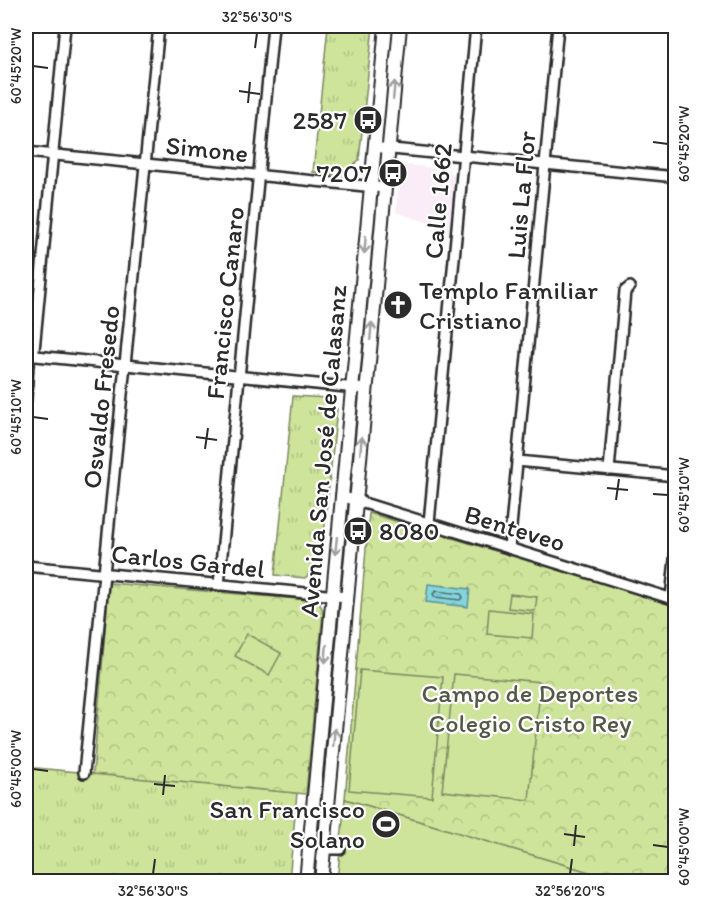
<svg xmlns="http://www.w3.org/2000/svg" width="701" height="907" viewBox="0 0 701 907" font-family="Itim,sans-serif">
	<defs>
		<pattern id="grass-tufts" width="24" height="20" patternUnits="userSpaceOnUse" patternTransform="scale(1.5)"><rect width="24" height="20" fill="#cde49a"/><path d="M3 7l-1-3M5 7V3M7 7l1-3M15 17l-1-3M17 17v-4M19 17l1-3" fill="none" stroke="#b0c485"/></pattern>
		<pattern id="park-crowns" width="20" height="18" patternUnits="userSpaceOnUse" patternTransform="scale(1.5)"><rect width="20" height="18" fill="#cde49a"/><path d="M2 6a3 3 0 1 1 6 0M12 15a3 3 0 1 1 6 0" fill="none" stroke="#b0c485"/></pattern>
		<pattern id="water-ripples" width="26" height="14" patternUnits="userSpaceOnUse" patternTransform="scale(1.5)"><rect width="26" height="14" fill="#84d5dc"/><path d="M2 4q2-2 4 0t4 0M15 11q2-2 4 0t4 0" fill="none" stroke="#72b7bd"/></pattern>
	</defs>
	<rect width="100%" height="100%" fill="#fff"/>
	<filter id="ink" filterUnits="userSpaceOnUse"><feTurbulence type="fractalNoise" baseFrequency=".0167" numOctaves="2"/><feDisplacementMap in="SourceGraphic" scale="12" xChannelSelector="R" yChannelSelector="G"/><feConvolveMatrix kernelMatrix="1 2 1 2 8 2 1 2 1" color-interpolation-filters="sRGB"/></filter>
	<g filter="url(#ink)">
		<polygon fill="#fbedf7" points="401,164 449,170 454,176 449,230 396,212"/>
		<g fill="url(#grass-tufts)" stroke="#7c8862" stroke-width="1.5">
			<polygon points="328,26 373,26 359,160 341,175 313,172"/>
			<polygon points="293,396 328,398 337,409 321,563 305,578 275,575"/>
			<polygon points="26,767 297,793 289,881 26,881"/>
		</g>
		<g fill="url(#park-crowns)" stroke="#7c8862" stroke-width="1.5">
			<polygon points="369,513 675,605 675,881 619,881 345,799"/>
			<path d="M109 583 309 600C318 601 321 603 323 612L306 794 93 774Z"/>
		</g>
		<g fill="#cde49a" stroke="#7c8862" stroke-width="1.5">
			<polygon points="510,594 537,597 535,611 508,608"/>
			<polygon points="489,609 534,614 532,638 487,634"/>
			<polygon points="247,634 281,653 269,675 235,656"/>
			<polygon points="360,670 443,677 432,797 349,790"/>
			<polygon points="454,674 541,682 529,800 442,791"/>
			<polygon points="345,799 619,881 337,882"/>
		</g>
		<polygon fill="url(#water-ripples)" stroke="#609195" stroke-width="1.5" points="428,584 470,589 468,607 426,602"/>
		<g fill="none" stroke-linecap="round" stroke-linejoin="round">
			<polygon stroke="#4f6f72" stroke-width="1.5" points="436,591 461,594 463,597 460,600 435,597 433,594"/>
			<g stroke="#2b2b2b" stroke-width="14">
				<g id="minor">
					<polyline points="382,148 676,177"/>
					<polyline points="26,152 385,188"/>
					<polyline points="26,355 366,389"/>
					<polyline points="26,399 28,365 34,350 65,26"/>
					<polyline points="517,461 676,476"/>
					<polyline points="609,470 625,291 630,287"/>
					<polyline points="341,496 676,600"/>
					<polyline points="429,523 476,26"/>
					<polyline points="509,548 558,26"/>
					<polyline points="26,566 347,597"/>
					<polyline points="219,585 273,26"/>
					<polyline points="671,598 676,550"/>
					<polyline points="84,773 159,26"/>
					<polyline points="324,849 340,849"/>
				</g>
			</g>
			<g stroke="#2b2b2b" stroke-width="16">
				<g id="major">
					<polyline points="306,882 386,26"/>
					<polyline points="321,882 400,26"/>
				</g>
			</g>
			<use href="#minor" stroke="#fff" stroke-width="9"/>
			<use href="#major" stroke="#fff" stroke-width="12"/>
		</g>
		<defs><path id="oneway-shaft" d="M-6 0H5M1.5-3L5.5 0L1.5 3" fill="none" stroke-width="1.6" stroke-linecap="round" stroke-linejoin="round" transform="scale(1.5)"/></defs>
		<g stroke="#a0a0a0">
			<use href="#oneway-shaft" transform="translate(394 90) rotate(-85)"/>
			<use href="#oneway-shaft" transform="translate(365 245) rotate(95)"/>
			<use href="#oneway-shaft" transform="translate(371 331) rotate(-85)"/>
			<use href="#oneway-shaft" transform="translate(361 445) rotate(-85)"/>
			<use href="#oneway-shaft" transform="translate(336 546) rotate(96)"/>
			<use href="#oneway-shaft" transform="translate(326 654) rotate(95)"/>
			<use href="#oneway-shaft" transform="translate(334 737) rotate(-85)"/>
		</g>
	</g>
	<path fill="none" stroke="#2b2b2b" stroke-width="2" d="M255 48 257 33M33 66 48 68M239 91 260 94M248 103 250 82M653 142 668 144M33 417 48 419M196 437 217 440M205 449 208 428M607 488 628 490M653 494 668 495M616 500 619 479M33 769 48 771M154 784 175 786M163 795 165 775M564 834 585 837M653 845 668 847M574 846 576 825M153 874 155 859M570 874 572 859"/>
	<defs>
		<g id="bus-disc" transform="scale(1.5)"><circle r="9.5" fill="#2b2b2b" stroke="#fff"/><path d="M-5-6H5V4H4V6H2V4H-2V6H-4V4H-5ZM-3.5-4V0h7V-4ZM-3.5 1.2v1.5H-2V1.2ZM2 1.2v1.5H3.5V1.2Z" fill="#fff"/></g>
		<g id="church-disc" transform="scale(1.5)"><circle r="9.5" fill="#2b2b2b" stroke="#fff"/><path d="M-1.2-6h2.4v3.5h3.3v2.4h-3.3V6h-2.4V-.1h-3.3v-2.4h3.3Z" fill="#fff"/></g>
		<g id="stadium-disc" transform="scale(1.5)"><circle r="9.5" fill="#2b2b2b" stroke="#fff"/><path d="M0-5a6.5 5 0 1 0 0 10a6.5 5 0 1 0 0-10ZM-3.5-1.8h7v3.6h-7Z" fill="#fff"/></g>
	</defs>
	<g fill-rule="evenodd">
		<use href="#bus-disc" x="368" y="120"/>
		<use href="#bus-disc" x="393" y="173"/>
		<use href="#church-disc" x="398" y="305"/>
		<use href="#bus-disc" x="358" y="531"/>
		<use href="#stadium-disc" x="386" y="824"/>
	</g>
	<g text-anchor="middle" stroke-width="4.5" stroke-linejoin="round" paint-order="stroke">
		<g font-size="26" fill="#2b2b2b" stroke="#fff" text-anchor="end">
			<text x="347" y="129">2587</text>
			<text x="372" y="182">7207</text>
			<text x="419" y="299" text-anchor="start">Templo Familiar<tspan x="419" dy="30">Cristiano</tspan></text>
			<text x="379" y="540" text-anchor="start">8080</text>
			<text x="365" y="818">San Francisco<tspan x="365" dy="30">Solano</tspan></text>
		</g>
		<g font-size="26" fill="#2b2b2b" stroke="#fff">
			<text transform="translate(207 149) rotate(6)" y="9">Simone</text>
			<text transform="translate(521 195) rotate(-85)" y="9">Luis La Flor</text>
			<text transform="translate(438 201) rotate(-85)" y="9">Calle 1662</text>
			<text transform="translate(225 303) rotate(-84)" y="9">Francisco Canaro</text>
			<text transform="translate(101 397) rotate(-84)" y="9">Osvaldo Fresedo</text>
			<text transform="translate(323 451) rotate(-85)" y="9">Avenida San José de Calasanz</text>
			<text transform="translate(515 528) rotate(17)" y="9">Benteveo</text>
			<text transform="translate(188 561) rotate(6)" y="9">Carlos Gardel</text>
		</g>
		<g font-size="26" fill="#545947" stroke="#fff">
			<text x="530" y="702">Campo de Deportes<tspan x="530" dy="30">Colegio Cristo Rey</tspan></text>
		</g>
	</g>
	<rect width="701" height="907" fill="none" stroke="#fff" stroke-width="66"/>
	<rect x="33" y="33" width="635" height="841" fill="none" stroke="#2b2b2b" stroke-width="2"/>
	<g font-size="15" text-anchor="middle" fill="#2b2b2b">
		<text x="257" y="22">32°56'30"S</text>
		<text transform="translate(16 66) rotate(-90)" y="5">60°45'20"W</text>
		<text transform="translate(684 144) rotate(-90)" y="5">60°45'20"W</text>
		<text transform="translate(16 417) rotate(-90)" y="5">60°45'10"W</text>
		<text transform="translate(684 495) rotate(-90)" y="5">60°45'10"W</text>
		<text transform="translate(16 769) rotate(-90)" y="5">60°45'00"W</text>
		<text transform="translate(684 847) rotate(-90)" y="5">60°45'00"W</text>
		<text x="153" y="896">32°56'30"S</text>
		<text x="570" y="896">32°56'20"S</text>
	</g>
</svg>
